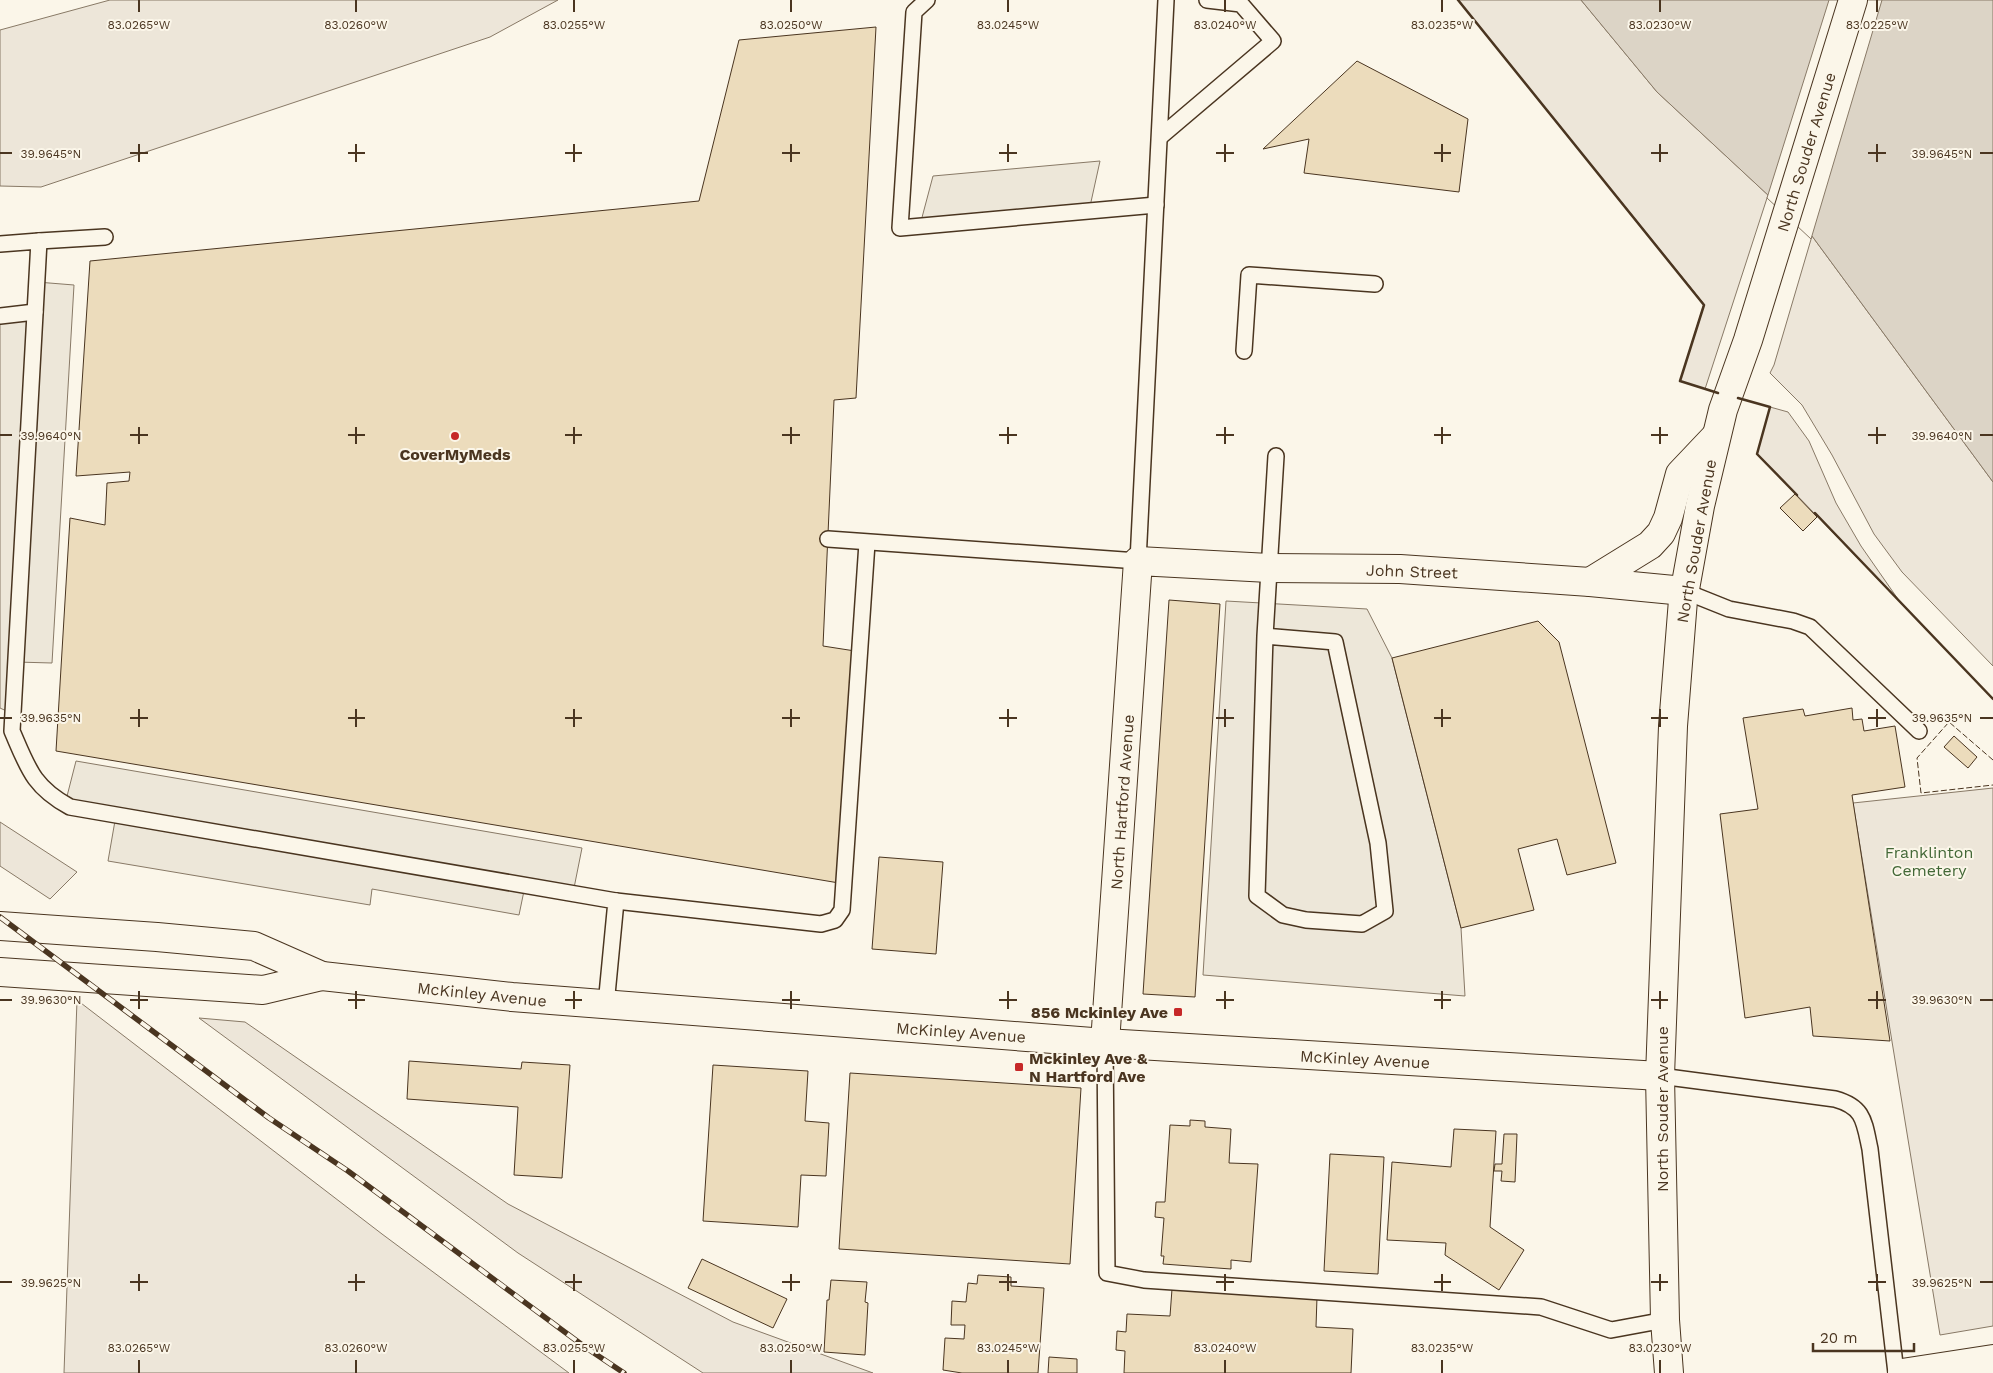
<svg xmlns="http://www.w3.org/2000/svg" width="1993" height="1373" viewBox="0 0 1993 1373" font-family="'Work Sans',sans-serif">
	<rect width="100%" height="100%" fill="#fbf6e9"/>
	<g fill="#ede6d9" stroke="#887966">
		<polygon points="110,0 558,0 490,37 41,187 0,186 0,30"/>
		<polygon points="1458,0 1581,0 1657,92 1768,195 1705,389 1680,381 1704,304"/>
		<polygon points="1812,236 1993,482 1993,666 1902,572 1874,534 1832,455 1802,405 1770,373 1774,365"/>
		<polygon points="1770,407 1788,412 1809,441 1836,503 1861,546 1900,602 1757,454"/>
		<polygon points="1993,788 1993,1326 1940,1335 1853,803"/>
		<polygon points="0,822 77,872 50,899 0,866"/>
		<polygon points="77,1000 382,1234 569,1373 64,1373"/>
		<polygon points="199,1018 245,1022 508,1204 733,1322 873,1373 703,1373 518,1253"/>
	</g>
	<g fill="#ede7d9" stroke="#887966">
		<polygon points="1100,161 1089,211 920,225 933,176"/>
		<polygon points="37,282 74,285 52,663 16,662 13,714 0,708 0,316 35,312"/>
		<polygon points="1226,601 1367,609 1392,658 1461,928 1465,996 1203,975"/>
		<polygon points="76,761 582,848 573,893 525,886 519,915 372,889 370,905 108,861 116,815 65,804"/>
	</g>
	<polygon fill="#dcd4c6" stroke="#887966" points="1581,0 1993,0 1993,482 1812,236 1657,92"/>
	<polygon fill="#fbf6e9" stroke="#887966" points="1829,0 1882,0 1811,239 1767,198"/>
	<g fill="#ecdcbc" stroke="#4a3520">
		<polygon points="876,27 856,398 834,400 823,646 855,651 839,883 56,751 70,518 105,525 107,483 129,481 130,472 76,476 90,261 699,201 739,40"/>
		<polygon points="1357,61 1468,119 1459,192 1304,173 1309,139 1263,149"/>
		<polygon points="1795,494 1817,517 1803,531 1780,508"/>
		<polygon points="1169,600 1220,604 1195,997 1143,994"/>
		<polygon points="1538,621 1559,642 1616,863 1567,875 1557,839 1518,849 1534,910 1461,928 1392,658"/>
		<polygon points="1852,708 1853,720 1862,719 1864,731 1895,726 1905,787 1852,795 1890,1041 1813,1036 1810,1007 1745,1018 1720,814 1758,809 1743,718 1803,709 1805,716"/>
		<polygon points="1954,736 1977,757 1968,768 1944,747"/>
		<polygon points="879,857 943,862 936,954 872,949"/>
		<polygon points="409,1061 521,1069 522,1062 570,1065 562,1178 514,1175 518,1107 407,1099"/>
		<polygon points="713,1065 808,1071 805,1121 829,1123 826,1176 801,1175 798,1227 703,1221"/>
		<polygon points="850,1073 1081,1088 1070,1264 839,1249"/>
		<polygon points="1190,1120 1205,1121 1205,1127 1231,1129 1229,1163 1258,1164 1251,1262 1231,1260 1231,1269 1163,1264 1164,1256 1161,1256 1164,1218 1155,1217 1156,1202 1165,1202 1170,1125 1190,1126"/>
		<polygon points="1454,1129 1496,1131 1490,1227 1524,1250 1499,1290 1445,1255 1446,1243 1387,1240 1392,1162 1451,1167"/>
		<polygon points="1504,1134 1517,1134 1515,1182 1501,1181 1502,1171 1494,1171 1495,1164 1502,1164"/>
		<polygon points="1330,1154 1384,1157 1378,1274 1324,1271"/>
		<polygon points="702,1259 787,1299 773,1328 688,1288"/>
		<polygon points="978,1275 1011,1277 1011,1286 1044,1288 1038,1373 962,1373 943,1370 945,1338 964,1339 965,1325 951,1325 952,1301 966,1302 968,1283 977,1284"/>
		<polygon points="831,1280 867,1282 865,1302 868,1303 865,1355 824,1352 827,1300 829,1300"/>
		<polygon points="1172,1289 1317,1297 1316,1327 1353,1329 1351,1373 1124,1373 1125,1351 1116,1350 1117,1331 1126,1332 1127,1314 1170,1316"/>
		<polygon points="1049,1357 1077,1359 1077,1373 1048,1373"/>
	</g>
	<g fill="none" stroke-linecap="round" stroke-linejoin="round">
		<g stroke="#4a3520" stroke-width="18">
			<g id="service">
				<polyline points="927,0 914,12 900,228 1156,205"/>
				<polyline points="1160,137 1273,41 1241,4 1207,0"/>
				<polyline points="39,241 105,237"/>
				<path d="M0 244 39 241 12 731C28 768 33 787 70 807L616 901 606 1005"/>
				<polyline points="0,316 35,312"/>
				<polyline points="1244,351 1249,275 1375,284"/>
				<polyline points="828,539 1138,561 1166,0"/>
				<polyline points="1684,591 1729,609 1793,621 1810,627 1919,731"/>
				<polyline points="1265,636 1335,642 1378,843 1385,911 1362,924 1306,920 1283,915 1257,896 1265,636 1276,456"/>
				<polyline points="616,901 821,924 835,920 842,910 867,543"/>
				<polyline points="1105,1043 1107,1273 1144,1280 1541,1307 1611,1330 1665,1320"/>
				<path d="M1660 1076 1835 1099C1864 1107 1864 1121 1870 1149L1896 1373"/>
			</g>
		</g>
		<g stroke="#4a3520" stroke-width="30">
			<g id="minor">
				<polyline points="1105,1043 1138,561 1269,568 1400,569 1590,582 1684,591"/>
				<polyline points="1902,1373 1993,1359"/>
			</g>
		</g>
		<g stroke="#4a3520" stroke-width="30">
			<g id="secondary">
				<polyline points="0,926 157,937 254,946 322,976 512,997 1105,1043 1660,1076"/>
				<polyline points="0,972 263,990 322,976"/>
			</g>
		</g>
		<g stroke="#4a3520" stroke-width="30">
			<g id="primary">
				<polyline points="1590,582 1650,545 1661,533 1668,518 1680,474 1716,436"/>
				<polyline points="1669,1373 1665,1320 1660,1076 1673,726 1683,600 1700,506 1723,410 1748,340 1853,0"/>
			</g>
		</g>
		<use href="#service" stroke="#fbf6e9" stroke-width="15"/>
		<use href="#minor" stroke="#fbf6e9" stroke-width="28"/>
		<use href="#secondary" stroke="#fbf6e9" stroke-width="28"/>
		<use href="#primary" stroke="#fbf6e9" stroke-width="28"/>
		<g stroke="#4a3520" stroke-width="5.5">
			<polyline id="rail" points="0,917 269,1118 348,1171 585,1347 624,1373"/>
		</g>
		<use href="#rail" stroke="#fbf6e9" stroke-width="4" stroke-dasharray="11" stroke-linecap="butt"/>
		<polyline stroke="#4a3520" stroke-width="1" stroke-dasharray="6 2.5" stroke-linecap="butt" points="1993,760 1949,722 1917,758 1921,793 1993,785"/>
		<g stroke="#4a3520" stroke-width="2.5">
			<polyline points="1458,0 1704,305 1680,381 1718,393"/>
			<polyline points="1738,398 1770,407 1757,454 1797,495"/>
			<polyline points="1815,513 1993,699"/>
		</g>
	</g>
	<path fill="none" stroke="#4a3520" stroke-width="2" d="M139 0V12M356 0V12M574 0V12M791 0V12M1008 0V12M1225 0V12M1442 0V12M1660 0V12M1877 0V12M139 144V162M356 144V162M574 144V162M791 144V162M1008 144V162M1225 144V162M1442 144V162M1660 144V162M1877 144V162M0 153H12M130 153H148M348 153H365M565 153H582M782 153H800M999 153H1017M1216 153H1234M1434 153H1451M1651 153H1668M1868 153H1886M1980 153H1993M139 427V444M356 427V444M574 427V444M791 427V444M1008 427V444M1225 427V444M1442 427V444M1660 427V444M1877 427V444M0 435H12M130 435H148M348 435H365M565 435H582M782 435H800M999 435H1017M1216 435H1234M1434 435H1451M1651 435H1668M1868 435H1886M1980 435H1993M139 709V727M356 709V727M574 709V727M791 709V727M1008 709V727M1225 709V727M1442 709V727M1660 709V727M1877 709V727M0 718H12M130 718H148M348 718H365M565 718H582M782 718H800M999 718H1017M1216 718H1234M1434 718H1451M1651 718H1668M1868 718H1886M1980 718H1993M139 991V1009M356 991V1009M574 991V1009M791 991V1009M1008 991V1009M1225 991V1009M1442 991V1009M1660 991V1009M1877 991V1009M0 1000H12M130 1000H148M348 1000H365M565 1000H582M782 1000H800M999 1000H1017M1216 1000H1234M1434 1000H1451M1651 1000H1668M1868 1000H1886M1980 1000H1993M139 1274V1291M356 1274V1291M574 1274V1291M791 1274V1291M1008 1274V1291M1225 1274V1291M1442 1274V1291M1660 1274V1291M1877 1274V1291M0 1282H12M130 1282H148M348 1282H365M565 1282H582M782 1282H800M999 1282H1017M1216 1282H1234M1434 1282H1451M1651 1282H1668M1868 1282H1886M1980 1282H1993M139 1360V1373M356 1360V1373M574 1360V1373M791 1360V1373M1008 1360V1373M1225 1360V1373M1442 1360V1373M1660 1360V1373"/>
	<g fill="#c62828" stroke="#fbf6e9" stroke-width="2">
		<circle cx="455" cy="436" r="5"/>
		<rect x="1173" y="1007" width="10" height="10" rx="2.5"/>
		<rect x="1014" y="1062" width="10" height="10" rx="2.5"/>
	</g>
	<g text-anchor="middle" stroke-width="4" stroke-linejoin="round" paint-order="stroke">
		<g font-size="16" fill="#4a3520" stroke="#fbf6e9">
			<text transform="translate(1806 152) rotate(-73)" y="6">North Souder Avenue</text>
			<text transform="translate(1696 541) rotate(-80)" y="6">North Souder Avenue</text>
			<text transform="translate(1412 571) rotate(2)" y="6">John Street</text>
			<text transform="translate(1122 802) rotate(-86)" y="6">North Hartford Avenue</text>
			<text transform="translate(482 994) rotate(6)" y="6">McKinley Avenue</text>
			<text transform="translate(961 1032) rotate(4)" y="6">McKinley Avenue</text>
			<text transform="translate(1365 1059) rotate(3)" y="6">McKinley Avenue</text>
			<text transform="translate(1662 1109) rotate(-90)" y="6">North Souder Avenue</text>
		</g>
		<g font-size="16" font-weight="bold" fill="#4a3520" stroke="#fbf6e9">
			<text x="455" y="460">CoverMyMeds</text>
			<text x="1168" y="1018" text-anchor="end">856 Mckinley Ave</text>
			<text x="1029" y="1064" text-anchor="start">Mckinley Ave &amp;<tspan x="1029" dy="18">N Hartford Ave</tspan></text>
		</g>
		<g font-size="16" fill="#436837" stroke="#fbf6e9">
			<text x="1929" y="858">Franklinton<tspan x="1929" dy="18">Cemetery</tspan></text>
		</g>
	</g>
	<g font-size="12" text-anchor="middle" fill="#4a3520" stroke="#fbf6e9" stroke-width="4" stroke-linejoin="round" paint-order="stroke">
		<text x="139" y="29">83.0265°W</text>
		<text x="356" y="29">83.0260°W</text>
		<text x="574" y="29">83.0255°W</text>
		<text x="791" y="29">83.0250°W</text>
		<text x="1008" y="29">83.0245°W</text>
		<text x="1225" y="29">83.0240°W</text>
		<text x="1442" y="29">83.0235°W</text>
		<text x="1660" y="29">83.0230°W</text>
		<text x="1877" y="29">83.0225°W</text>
		<text x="51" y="158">39.9645°N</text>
		<text x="1942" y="158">39.9645°N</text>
		<text x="51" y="440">39.9640°N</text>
		<text x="1942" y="440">39.9640°N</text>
		<text x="51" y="722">39.9635°N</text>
		<text x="1942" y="722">39.9635°N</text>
		<text x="51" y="1004">39.9630°N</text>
		<text x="1942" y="1004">39.9630°N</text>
		<text x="51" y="1287">39.9625°N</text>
		<text x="1942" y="1287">39.9625°N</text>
		<text x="139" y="1352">83.0265°W</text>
		<text x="356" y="1352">83.0260°W</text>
		<text x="574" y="1352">83.0255°W</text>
		<text x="791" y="1352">83.0250°W</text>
		<text x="1008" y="1352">83.0245°W</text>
		<text x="1225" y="1352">83.0240°W</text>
		<text x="1442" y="1352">83.0235°W</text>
		<text x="1660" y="1352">83.0230°W</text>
	</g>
	<path d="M1813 1343v8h101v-8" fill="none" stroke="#4a3520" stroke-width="2.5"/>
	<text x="1820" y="1343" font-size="15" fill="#4a3520" stroke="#fbf6e9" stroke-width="4" paint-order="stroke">20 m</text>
</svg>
